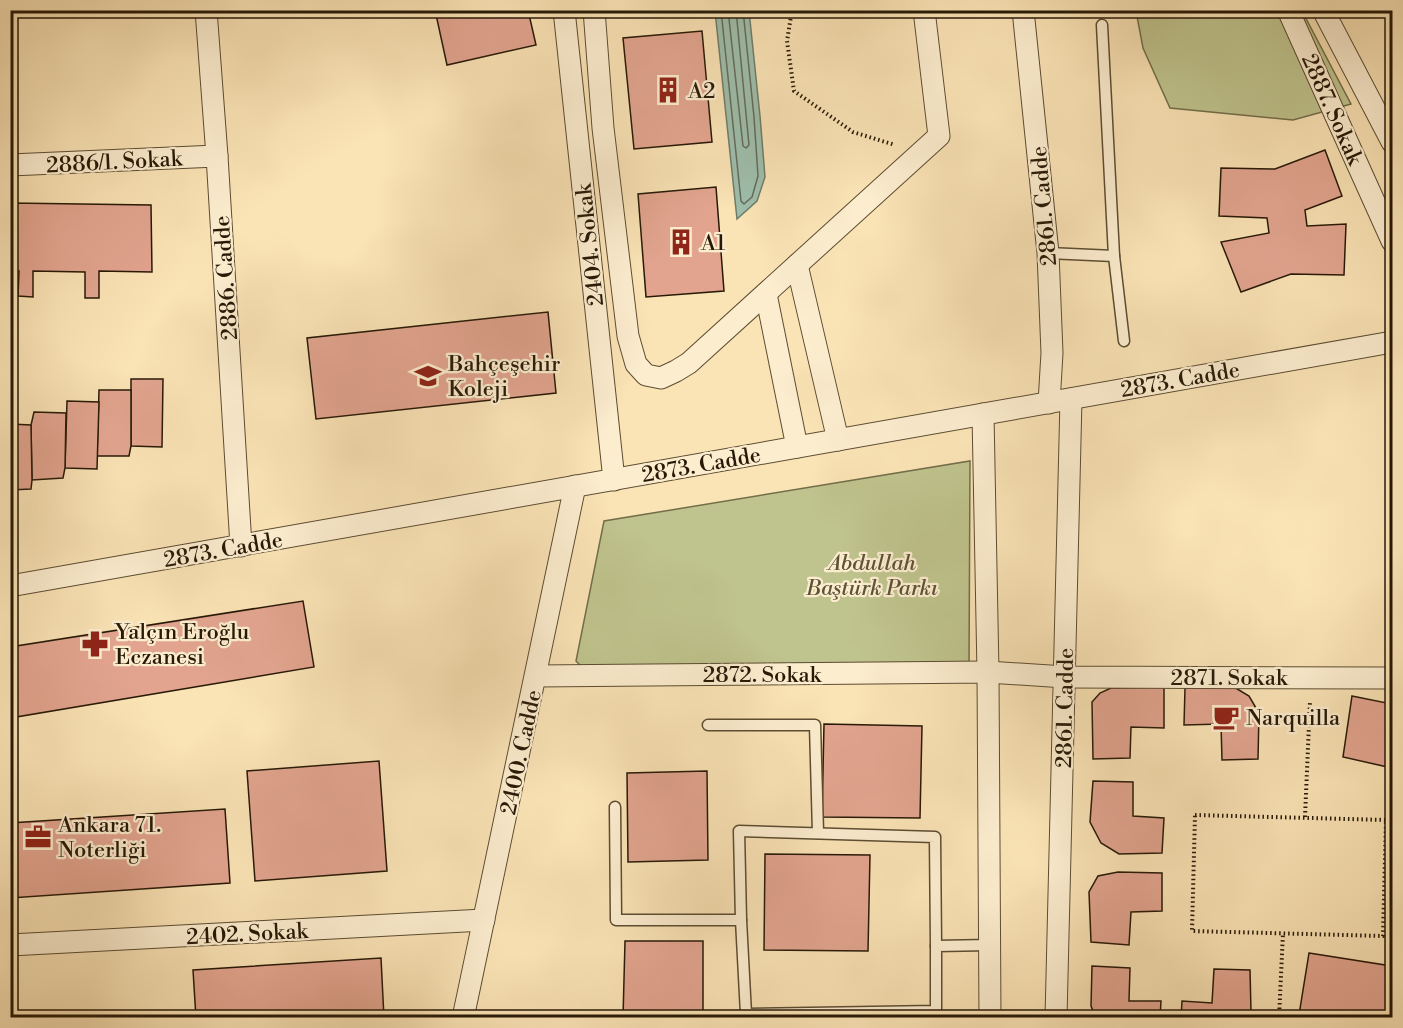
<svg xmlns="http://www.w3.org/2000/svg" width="1403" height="1028" viewBox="0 0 1403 1028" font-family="'Libre Bodoni',serif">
	<rect width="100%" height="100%" fill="#fae3b5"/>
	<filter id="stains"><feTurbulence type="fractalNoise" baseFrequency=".00333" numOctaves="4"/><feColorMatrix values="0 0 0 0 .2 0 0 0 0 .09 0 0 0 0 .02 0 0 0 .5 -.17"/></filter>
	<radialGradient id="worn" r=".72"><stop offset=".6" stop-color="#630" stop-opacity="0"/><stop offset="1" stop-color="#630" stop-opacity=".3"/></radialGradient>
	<g fill="#bfc38d" stroke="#736e4a" stroke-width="1.5">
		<polygon points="1136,11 1302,11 1351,104 1293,120 1170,108 1143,48"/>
		<polygon points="970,461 969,669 593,678 576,661 604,521"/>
	</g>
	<polygon fill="#9ebeac" stroke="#6e7c6a" stroke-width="1.5" points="715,11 749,11 760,116 765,177 757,201 737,219"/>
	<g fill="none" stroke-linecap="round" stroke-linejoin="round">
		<g stroke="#626c5a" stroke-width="1.5">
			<polyline points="721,10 741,201 744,204 752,197 758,176 754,117 743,10"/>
			<polyline points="728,10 743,146 746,148 749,145 736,10"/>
		</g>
	</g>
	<g fill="#e2a48f" stroke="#271907" stroke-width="1.5">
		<polygon points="435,10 528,10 536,45 447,65"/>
		<polygon points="702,31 712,142 634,149 623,38"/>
		<polygon points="1325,150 1342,196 1305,210 1307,226 1346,224 1344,275 1291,274 1241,292 1221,242 1269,233 1267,218 1219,216 1221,168 1275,169"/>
		<polygon points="716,187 724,291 646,297 638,194"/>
		<polygon points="10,203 151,205 152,272 99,271 99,298 85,298 85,272 33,271 33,297 18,296 19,271 10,271"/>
		<polygon points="548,312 556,393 316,419 307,338"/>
		<polygon points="131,379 163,379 162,447 131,446"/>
		<polygon points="99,390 131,390 131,446 129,456 97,456"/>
		<polygon points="67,401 99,402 97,469 65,468"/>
		<polygon points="34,412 66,413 65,468 63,478 32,480 31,425"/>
		<polygon points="10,424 31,425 32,480 31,489 10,490"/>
		<polygon points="303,601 314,667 10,718 10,647"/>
		<polygon points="1164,687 1164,728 1131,727 1130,758 1093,759 1092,702 1100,693 1111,688"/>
		<polygon points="1234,687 1249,696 1259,713 1258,759 1222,760 1221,724 1184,725 1185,688"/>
		<polygon points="1352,696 1392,704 1392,768 1343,757"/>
		<polygon points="824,724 922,726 920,818 822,817"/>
		<polygon points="379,761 387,871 255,881 247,771"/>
		<polygon points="707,771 708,860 628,862 627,773"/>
		<polygon points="1093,781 1133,782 1133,816 1164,818 1162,853 1119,854 1101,843 1090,822"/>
		<polygon points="225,809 230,883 10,898 10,823"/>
		<polygon points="765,854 870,855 868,951 764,950"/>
		<polygon points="1118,872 1162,873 1162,911 1131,912 1129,945 1091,942 1089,892 1098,876"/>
		<polygon points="625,941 703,941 703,1018 623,1018"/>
		<polygon points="1309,953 1392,966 1392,964 1392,1018 1317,1018 1299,1015"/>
		<polygon points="381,958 384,1018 196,1018 193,970"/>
		<polygon points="1092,966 1130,968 1129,1001 1161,1001 1160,1018 1096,1018 1091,1006"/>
		<polygon points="1214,969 1250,970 1251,1012 1248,1018 1181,1018 1182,1001 1212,1003"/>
	</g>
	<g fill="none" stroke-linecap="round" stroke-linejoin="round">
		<g stroke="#5c4c32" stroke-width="13">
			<g id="lane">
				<polyline points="1102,25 1114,256 1124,341"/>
				<polyline points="1048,253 1114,256"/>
				<polyline points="708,725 815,725 818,833"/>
				<polyline points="615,807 616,920 741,920 746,1014 936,1011 936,946 990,945"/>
				<polyline points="741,920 739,831 935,837 936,946"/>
			</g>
		</g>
		<g stroke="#5c4c32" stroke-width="23">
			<g id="street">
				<polyline points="206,10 217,156 241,546"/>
				<polyline points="564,10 614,480"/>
				<polyline points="594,10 603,128 628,336 636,364 646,375 661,378 676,371 689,363 939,136 924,10"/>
				<polyline points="1023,10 1048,253 1052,353 1049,403"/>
				<polyline points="1288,10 1392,241"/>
				<polyline points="1323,10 1392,142"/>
				<polyline points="10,165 217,156"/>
				<polyline points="797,265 838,440"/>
				<polyline points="766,294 797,447"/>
				<polyline points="983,414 988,672 990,1018"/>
				<polyline points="10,586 1392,342"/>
				<polyline points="536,676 988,672 1065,677 1392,678"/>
				<polyline points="10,945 484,920"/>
				<polyline points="463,1018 575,486"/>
				<polyline points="1056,1018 1071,399"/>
			</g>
		</g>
		<g stroke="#271907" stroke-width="4" stroke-dasharray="1.5 3" stroke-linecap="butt">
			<polyline points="792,10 787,41 794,91 853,132 895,145"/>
			<polygon points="1195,815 1386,820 1383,936 1192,931"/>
			<polyline points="1305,817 1310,701"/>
			<polyline points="1279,1018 1283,933"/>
		</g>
		<use href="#lane" stroke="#fcedcf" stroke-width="10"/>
		<use href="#street" stroke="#fcedcf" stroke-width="21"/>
	</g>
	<defs>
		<g id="building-bare" transform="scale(2.07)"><path d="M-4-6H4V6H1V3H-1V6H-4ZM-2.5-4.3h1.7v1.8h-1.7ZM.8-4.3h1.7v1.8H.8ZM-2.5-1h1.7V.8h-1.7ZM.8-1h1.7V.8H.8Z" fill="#8f2418" stroke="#fcedcf" stroke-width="2.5" paint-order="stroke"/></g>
		<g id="school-bare" transform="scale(2.07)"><path d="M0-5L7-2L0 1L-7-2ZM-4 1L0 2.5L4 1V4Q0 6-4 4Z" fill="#8f2418" stroke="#fcedcf" stroke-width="2.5" paint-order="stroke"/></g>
		<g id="pharmacy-bare" transform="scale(2.07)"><path d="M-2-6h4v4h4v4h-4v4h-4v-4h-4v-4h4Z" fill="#8f2418" stroke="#fcedcf" stroke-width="2.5" paint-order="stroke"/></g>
		<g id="cafe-bare" transform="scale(2.07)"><path d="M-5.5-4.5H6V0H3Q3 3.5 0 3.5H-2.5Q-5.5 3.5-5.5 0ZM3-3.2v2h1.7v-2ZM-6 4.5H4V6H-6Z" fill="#8f2418" stroke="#fcedcf" stroke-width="2.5" paint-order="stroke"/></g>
		<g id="office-bare" transform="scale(2.07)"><path d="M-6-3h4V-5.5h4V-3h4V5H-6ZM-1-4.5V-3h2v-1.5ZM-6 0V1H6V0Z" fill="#8f2418" stroke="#fcedcf" stroke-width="2.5" paint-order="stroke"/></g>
	</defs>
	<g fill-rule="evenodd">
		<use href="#building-bare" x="668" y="90"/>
		<use href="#building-bare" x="681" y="242"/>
		<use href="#school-bare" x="428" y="376"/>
		<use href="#pharmacy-bare" x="95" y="644"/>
		<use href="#cafe-bare" x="1226" y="717"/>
		<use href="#office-bare" x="38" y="837"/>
	</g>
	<g text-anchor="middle" stroke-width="4.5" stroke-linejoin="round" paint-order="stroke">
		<g font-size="22" fill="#271907" stroke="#fcedcf" text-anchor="start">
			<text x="688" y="98">A2</text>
			<text x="701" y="250">A1</text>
			<text x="448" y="371">Bahçeşehir<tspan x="448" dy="25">Koleji</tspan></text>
			<text x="115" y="639">Yalçın Eroğlu<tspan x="115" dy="25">Eczanesi</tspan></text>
			<text x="1246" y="725">Narquilla</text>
			<text x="58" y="832">Ankara 71.<tspan x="58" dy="25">Noterliği</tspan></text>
		</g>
		<g font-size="22" fill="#271907" stroke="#fcedcf">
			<text transform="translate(1333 109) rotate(66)" y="8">2887. Sokak</text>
			<text transform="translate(114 161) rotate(-3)" y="8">2886/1. Sokak</text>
			<text transform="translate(1043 206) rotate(-95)" y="8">2861. Cadde</text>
			<text transform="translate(589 245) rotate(-96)" y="8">2404. Sokak</text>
			<text transform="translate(225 278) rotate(-94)" y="8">2886. Cadde</text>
			<text transform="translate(1180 379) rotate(-10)" y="8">2873. Cadde</text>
			<text transform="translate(701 464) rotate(-10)" y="8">2873. Cadde</text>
			<text transform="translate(223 549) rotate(-10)" y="8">2873. Cadde</text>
			<text x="762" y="682">2872. Sokak</text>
			<text x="1229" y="685">2871. Sokak</text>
			<text transform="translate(1064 708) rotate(-89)" y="8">2861. Cadde</text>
			<text transform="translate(520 752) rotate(-78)" y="8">2400. Cadde</text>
			<text transform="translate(247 933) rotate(-3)" y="8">2402. Sokak</text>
		</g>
		<g font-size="22" font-style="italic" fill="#5c5436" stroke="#fcedcf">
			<text x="872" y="570">Abdullah<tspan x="872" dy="25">Baştürk Parkı</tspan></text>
		</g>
	</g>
	<rect width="1403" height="1028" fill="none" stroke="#fae3b5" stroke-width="36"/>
	<rect x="12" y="12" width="1379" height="1004" fill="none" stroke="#271907" stroke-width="3"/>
	<rect x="18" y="18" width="1367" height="992" fill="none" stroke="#271907" stroke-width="1.5"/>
	<rect width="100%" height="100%" filter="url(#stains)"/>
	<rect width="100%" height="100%" fill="url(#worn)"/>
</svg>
